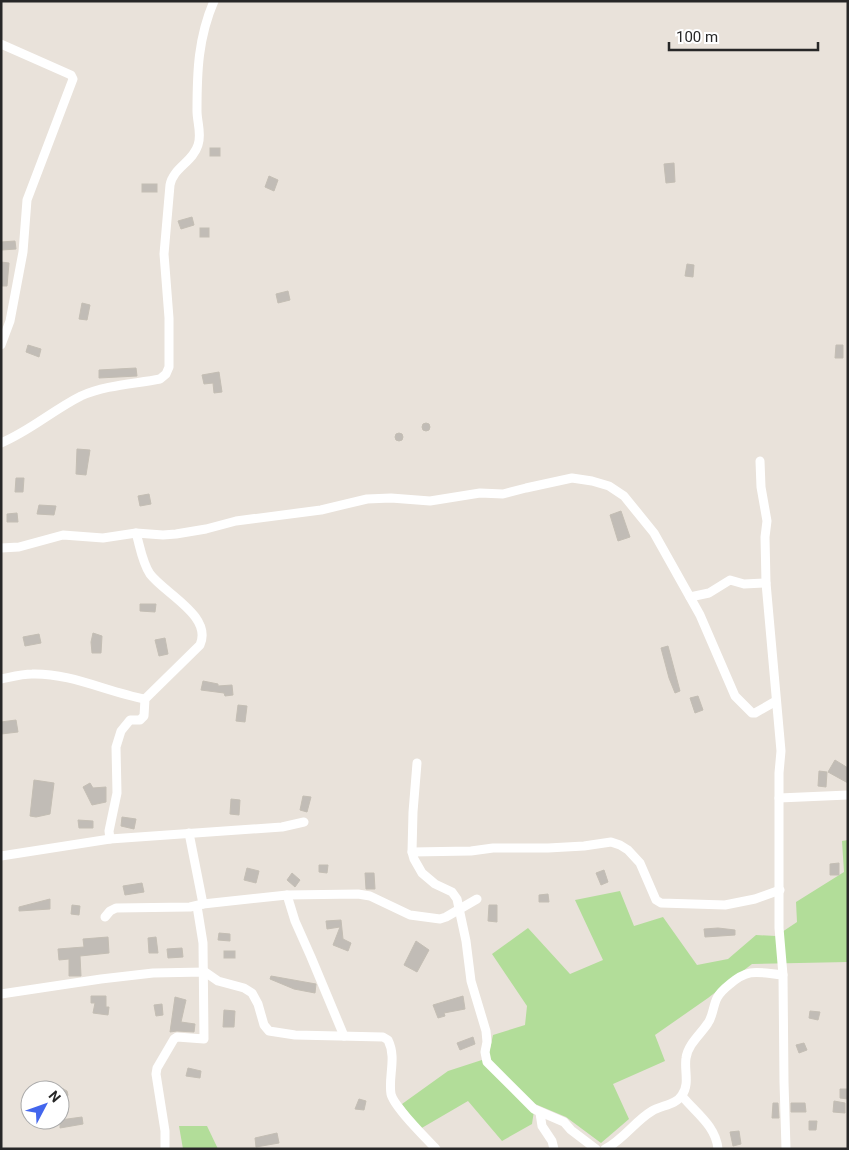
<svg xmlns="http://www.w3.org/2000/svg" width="849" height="1150" viewBox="0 0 849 1150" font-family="Roboto,sans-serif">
	<rect width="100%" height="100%" fill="#e9e2da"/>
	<g fill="#b2dd99">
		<polygon points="848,840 848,962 752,964 708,998 655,1035 665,1061 613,1084 629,1119 601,1143 566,1117 535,1104 532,1124 502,1141 468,1101 420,1129 402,1104 448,1071 488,1058 493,1035 525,1025 527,1006 492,954 528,928 570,974 603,960 575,900 620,891 634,926 663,917 697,965 728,959 756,935 776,936 797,922 796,902 844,872 842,841"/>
		<polygon points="179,1126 207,1126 218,1149 183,1149"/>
	</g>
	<g fill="#c1bcb6" stroke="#c4beb4">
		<rect x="210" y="148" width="10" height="8"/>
		<polygon points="674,163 675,182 666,183 664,164"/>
		<polygon points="269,176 278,180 274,191 265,187"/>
		<rect x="142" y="184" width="15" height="8"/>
		<polygon points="192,217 194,225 181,229 178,221"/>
		<rect x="200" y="228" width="9" height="9"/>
		<polygon points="15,241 16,249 2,250 1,242"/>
		<polygon points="1,262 9,263 7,286 1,286"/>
		<polygon points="687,264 694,265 693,277 685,276"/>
		<polygon points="288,291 290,300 278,303 276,294"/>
		<polygon points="82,303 90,305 87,320 79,319"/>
		<polygon points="28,345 41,349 39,357 26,352"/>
		<polygon points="836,345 843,345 843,358 835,358"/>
		<polygon points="136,368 137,376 99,378 99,370"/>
		<polygon points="219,372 222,392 214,393 213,383 204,384 202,375"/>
		<circle cx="426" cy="427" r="4"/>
		<circle cx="399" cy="437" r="4"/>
		<polygon points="77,449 90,450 86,475 76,474"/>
		<polygon points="16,478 24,478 23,492 15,492"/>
		<polygon points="149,494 151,504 140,506 138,496"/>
		<polygon points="39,505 56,506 54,515 37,514"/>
		<polygon points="621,511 630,537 618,541 610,515"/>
		<polygon points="17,513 18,522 7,522 7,514"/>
		<polygon points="140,604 156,604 155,612 140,611"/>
		<polygon points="93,633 102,636 101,653 92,653 91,642"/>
		<polygon points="39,634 41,643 25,646 23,637"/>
		<polygon points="165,638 168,654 159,656 155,640"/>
		<polygon points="668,646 680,691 675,693 669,678 661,648"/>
		<polygon points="203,681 218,684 218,686 232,685 233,695 225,696 224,693 201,690"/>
		<polygon points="698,696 703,710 695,713 690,698"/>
		<polygon points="238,705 247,706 245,722 236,721"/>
		<polygon points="16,720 18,732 1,734 1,722"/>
		<polygon points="835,760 848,768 848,783 828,772"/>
		<polygon points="819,771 827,772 826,787 818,786"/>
		<polygon points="34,780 54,783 50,814 36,817 30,816"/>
		<polygon points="90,783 93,788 106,787 106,802 92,805 83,787"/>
		<polygon points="303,796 311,797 307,812 300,810"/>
		<polygon points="231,799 240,800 239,815 230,814"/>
		<polygon points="122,817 136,819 134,829 121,826"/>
		<polygon points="78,820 93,821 93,828 79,828"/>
		<polygon points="839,863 839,875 830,875 830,864"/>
		<polygon points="319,865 328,865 327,873 319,872"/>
		<polygon points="247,868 259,871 256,883 244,880"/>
		<polygon points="604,870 608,882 601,885 596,873"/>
		<polygon points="292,873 300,880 295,887 287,880"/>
		<polygon points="365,873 374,873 375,889 366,889"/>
		<polygon points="142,883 144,892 125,895 123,886"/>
		<polygon points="548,894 549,902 539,902 539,895"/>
		<polygon points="50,899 50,909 19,911 19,907"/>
		<polygon points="72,905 80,906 79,915 71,914"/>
		<polygon points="489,905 497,905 497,922 488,921"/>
		<polygon points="341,920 343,939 351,943 348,951 333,945 340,927 327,929 326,921"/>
		<polygon points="718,928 735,930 735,935 705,937 704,929"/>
		<polygon points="219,933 230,934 230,941 218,940"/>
		<polygon points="108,937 109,953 80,956 81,976 69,976 69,959 59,960 58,949 84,947 83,939"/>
		<polygon points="156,937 158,953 149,953 148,938"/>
		<polygon points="416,941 429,950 417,972 404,965"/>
		<polygon points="182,948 183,957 168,958 167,949"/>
		<rect x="224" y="951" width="11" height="7"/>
		<polygon points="271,976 316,984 315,993 294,989 270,979"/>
		<polygon points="91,996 106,996 106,1007 109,1007 108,1015 93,1013 95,1003 91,1003"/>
		<polygon points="463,996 465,1009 444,1013 445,1016 438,1018 433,1005"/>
		<polygon points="175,997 186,1000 181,1022 195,1024 194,1032 177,1031 170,1032"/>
		<polygon points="162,1004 163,1015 156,1016 154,1005"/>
		<polygon points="224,1010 235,1011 234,1027 223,1027"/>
		<polygon points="810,1011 820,1012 818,1020 809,1018"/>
		<polygon points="473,1037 475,1044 460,1050 457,1043"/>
		<polygon points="804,1043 807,1050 799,1053 796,1045"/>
		<polygon points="188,1068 201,1071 200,1078 186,1076"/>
		<polygon points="60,1087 67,1091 68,1095 60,1110"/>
		<polygon points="840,1089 848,1089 848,1099 840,1098"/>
		<polygon points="359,1099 366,1101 364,1110 355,1109"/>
		<polygon points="834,1101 845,1103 845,1113 833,1112"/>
		<polygon points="773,1103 778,1103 779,1118 772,1118"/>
		<polygon points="791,1103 805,1103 806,1112 791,1112"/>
		<polygon points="82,1117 83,1124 60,1128 60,1120"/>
		<polygon points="809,1121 817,1121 816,1130 809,1130"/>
		<polygon points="739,1131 741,1144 733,1146 730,1132"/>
		<polygon points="277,1133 279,1143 256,1147 255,1138"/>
	</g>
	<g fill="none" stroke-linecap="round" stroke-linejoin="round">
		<g stroke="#fff" stroke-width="9">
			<polyline points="1,44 71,75 73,79 27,200 23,252 10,321 1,345"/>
			<path d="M1 443C30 431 53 410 81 396 106 385 134 384 160 379L166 374 169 367V318L164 254 170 185C173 168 193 162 198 145 202 134 197 122 197 111 197 72 198 38 214 1"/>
			<polyline points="760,461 761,487 767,521 765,537 766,583 781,751 779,773 779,928 783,975 784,1082 786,1149"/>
			<polyline points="1,548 19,547 63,535 103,538 136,533 163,535 176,534 206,529 236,521 321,510 367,499 391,498 430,501 480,493 503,494 526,488 572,478 592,481 609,486 624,496 654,533 700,615 735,696 752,713 755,713 776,701"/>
			<polyline points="690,597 709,593 730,580 744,584 766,583"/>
			<path d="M1 679C11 677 22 674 32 674 71 673 107 692 145 699"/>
			<polyline points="417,763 413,812 412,852 414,859 422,873 435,884 452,892 457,899 466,941 471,981 486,1031 487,1042 485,1052 487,1062 534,1109 564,1122 571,1130 596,1149"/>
			<polyline points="779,798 848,795"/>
			<polyline points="189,833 203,904"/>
			<path d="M110 839 109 831 117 793 116 747 121 731 130 720H140L144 716 145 699 200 645C213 616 164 593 150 574 142 562 140 546 136 533"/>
			<polyline points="412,852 471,851 493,848 548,848 584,846 611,842 620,845 628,850 640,863 656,900 661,903 725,905 755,899 780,890"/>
			<polyline points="1,856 110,839 282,827 304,822"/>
			<polyline points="287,895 295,921 311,957 344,1036"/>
			<polyline points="105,917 110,911 116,908 190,907 203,904 287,895 358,894 370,896 410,915 440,919 446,917 477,899"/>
			<path d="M1 994 101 979 153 973 205 972 218 981 244 988 252 993 258 1004 264 1025 269 1031 295 1035 383 1037 388 1040C397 1058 388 1076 391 1094 394 1107 426 1138 436 1149"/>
			<path d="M682 1096C696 1113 716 1126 718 1149"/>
			<polyline points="540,1113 542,1126 552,1141 554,1149"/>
			<polyline points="165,1149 165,1131 156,1074 157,1068 174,1039 177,1037 204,1039 203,943 197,906"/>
			<path d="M605 1149C623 1140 635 1121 652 1111 662 1105 676 1105 682 1095 690 1084 684 1070 686 1058 688 1044 701 1034 708 1023 713 1016 713 1006 717 998 720 992 725 988 730 984 750 967 759 973 783 975"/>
		</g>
	</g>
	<rect width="849" height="1150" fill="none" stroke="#272727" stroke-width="5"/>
	<g transform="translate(45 1105) rotate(49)"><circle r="24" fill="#ffffff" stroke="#a9a9a9"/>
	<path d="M0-4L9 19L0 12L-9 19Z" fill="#4366ed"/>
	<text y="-8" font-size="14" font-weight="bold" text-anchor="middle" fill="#272727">N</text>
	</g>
	<path d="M669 42v8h149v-8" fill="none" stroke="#272727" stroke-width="2.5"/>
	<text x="676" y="42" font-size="15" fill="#272727" stroke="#ffffff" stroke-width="4" paint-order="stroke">100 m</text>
</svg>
